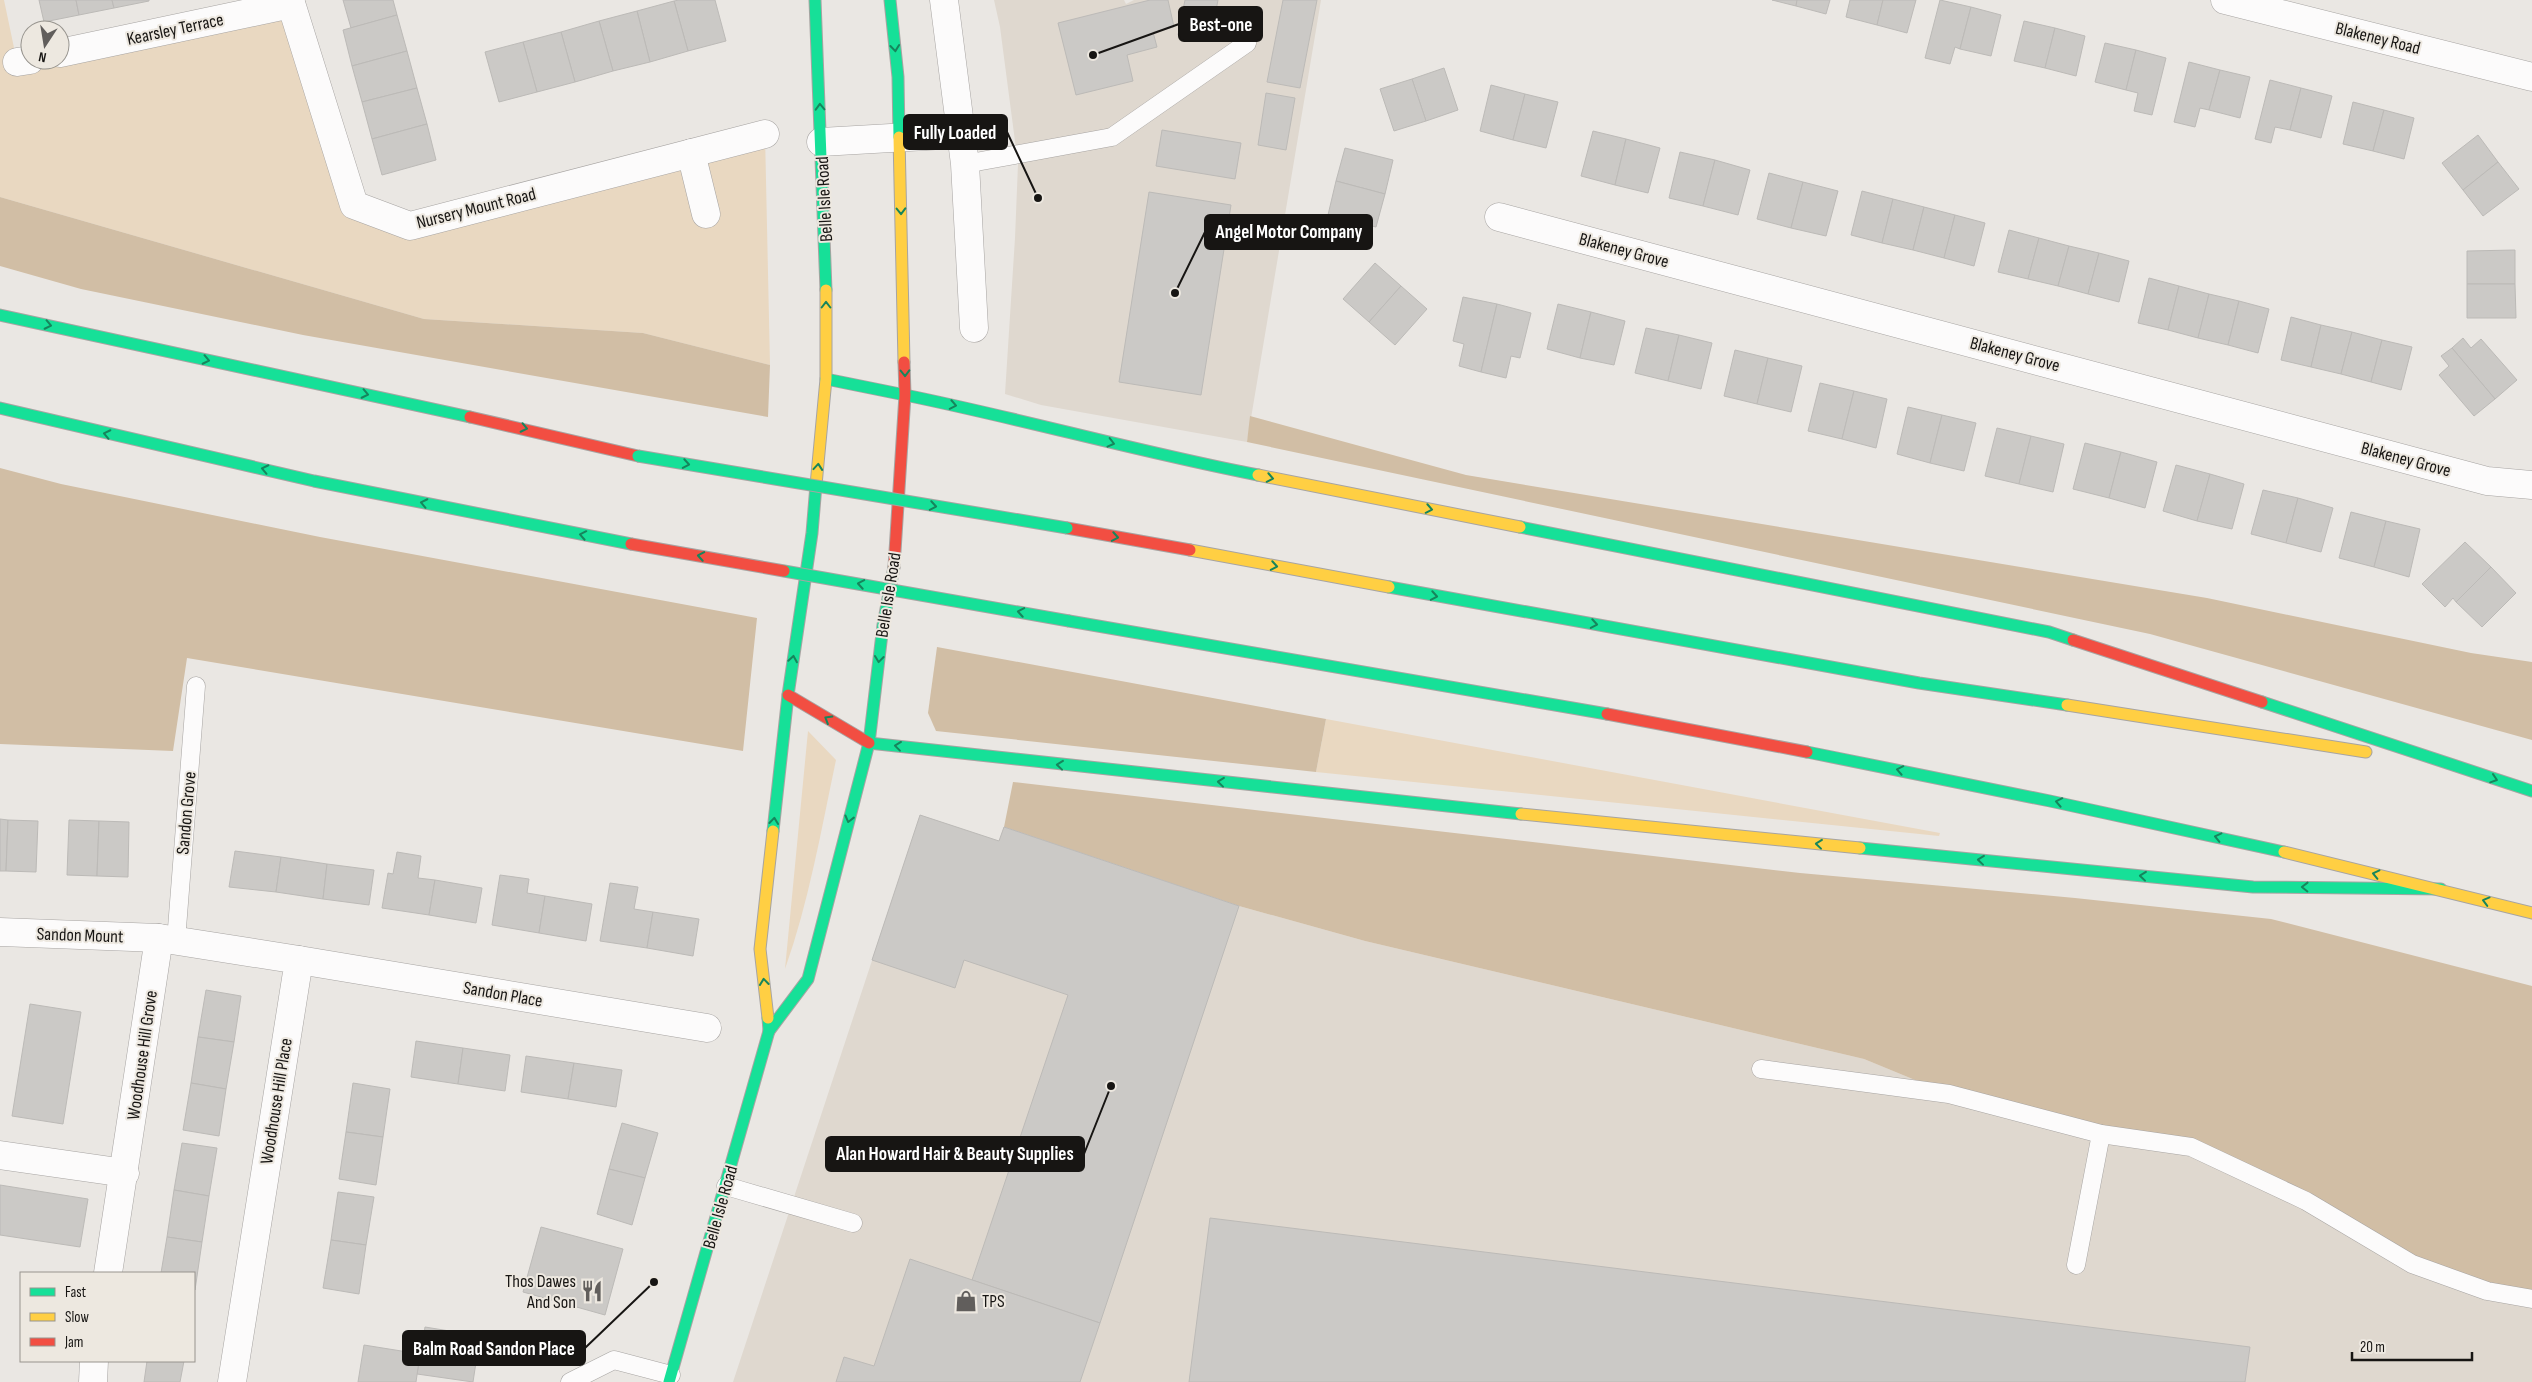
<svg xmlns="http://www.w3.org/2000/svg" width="2532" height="1382" viewBox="0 0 2532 1382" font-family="'Sofia Sans Condensed',sans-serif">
	<rect width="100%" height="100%" fill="#eae7e3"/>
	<g fill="#dfd8cf">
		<polygon points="994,0 1124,0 1126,4 1134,0 1321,0 1247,442 1041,405 1005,394 1015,238 1018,164 1000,27"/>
		<polygon points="920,815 999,841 1004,827 1239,906 1365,941 1864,1059 1949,1094 2191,1147 2532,1299 2532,1382 733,1382"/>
	</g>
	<g fill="#e9d8c1">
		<polygon points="0,0 4,0 17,62 60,60 291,4 354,205 410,226 765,134 770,365 643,333 424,319 0,197"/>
		<polygon points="1326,719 1940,833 1939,836 1316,772"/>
		<path d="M808 731 836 760C821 831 809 901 785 969Z"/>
	</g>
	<g fill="#d1bea5">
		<polygon points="0,197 424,319 643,333 770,365 768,417 303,335 81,289 0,266"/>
		<polygon points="1250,416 1466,475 2207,598 2471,653 2532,662 2532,740 2150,634 1247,442"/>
		<polygon points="0,468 61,484 320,537 757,618 743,751 187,658 173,751 0,744"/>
		<polygon points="937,647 1326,719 1316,772 936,731 928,713"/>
		<polygon points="1013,782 1800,873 2075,898 2271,919 2532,986 2532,1299 2487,1291 2191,1147 1949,1094 1864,1059 1365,941 1239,906 1004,827"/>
	</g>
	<g fill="#cbc9c6" stroke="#bcbab7">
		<polygon points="39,0 76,0 79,15 44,22"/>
		<polygon points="76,0 112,0 114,8 79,15"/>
		<polygon points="112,0 149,0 149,1 114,8"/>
		<polygon points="343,0 393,0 397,15 351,28"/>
		<polygon points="679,0 715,0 726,41 688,51 674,1"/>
		<polygon points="1150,0 1168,0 1174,27 1153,32 1157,47 1127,55 1133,81 1076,95 1058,23"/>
		<polygon points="1185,0 1218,0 1210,41 1178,35"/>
		<polygon points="1283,0 1317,0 1300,88 1267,82"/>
		<polygon points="1772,0 1797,0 1796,6"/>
		<polygon points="1797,0 1830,0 1826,14 1796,6"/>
		<polygon points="1850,0 1883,0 1877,25 1846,17"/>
		<polygon points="1883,0 1916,0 1907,33 1877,25"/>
		<polygon points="1940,0 1971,7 1960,49 1955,47 1950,64 1925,58"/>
		<polygon points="674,1 688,51 650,62 637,11"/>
		<polygon points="1971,7 2001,15 1991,56 1960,49"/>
		<polygon points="637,11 650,62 613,71 599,21"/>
		<polygon points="397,15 407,51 352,66 343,30"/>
		<polygon points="599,21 613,71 575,82 561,32"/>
		<polygon points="2024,21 2055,28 2045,68 2014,61"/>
		<polygon points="2055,28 2085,36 2076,76 2045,68"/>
		<polygon points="561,32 575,82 537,92 523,42"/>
		<polygon points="523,42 537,92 499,102 485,52"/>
		<polygon points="2105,43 2136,50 2126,90 2095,82"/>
		<polygon points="2136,50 2166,58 2152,115 2134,111 2138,93 2126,90"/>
		<polygon points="407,51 417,88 362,102 352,66"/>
		<polygon points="2189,62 2220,70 2209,110 2200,108 2195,127 2174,122"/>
		<polygon points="1444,68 1458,110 1426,121 1412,79"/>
		<polygon points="2220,70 2250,77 2240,118 2209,110"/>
		<polygon points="1412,79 1426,121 1394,131 1380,89"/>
		<polygon points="2270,80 2301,88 2290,130 2275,127 2271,143 2255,139"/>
		<polygon points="1491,85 1525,94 1513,140 1480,131"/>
		<polygon points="417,88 427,124 372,139 362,102"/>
		<polygon points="2301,88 2332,96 2321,138 2290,130"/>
		<polygon points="1266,93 1295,98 1286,150 1258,145"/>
		<polygon points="1525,94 1558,102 1546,148 1513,140"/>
		<polygon points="2353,102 2384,110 2373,151 2343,144"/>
		<polygon points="2384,110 2414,118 2404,159 2373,151"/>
		<polygon points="427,124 436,160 382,175 372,139"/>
		<polygon points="1162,130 1241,143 1235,179 1156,166"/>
		<polygon points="1593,131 1626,139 1615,185 1581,176"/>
		<polygon points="2478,135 2498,162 2463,190 2442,163"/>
		<polygon points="1626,139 1660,148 1648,193 1615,185"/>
		<polygon points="1345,148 1393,160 1385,194 1336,181"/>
		<polygon points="1680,152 1715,160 1703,206 1669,198"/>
		<polygon points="1715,160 1750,170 1738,215 1703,206"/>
		<polygon points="2498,162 2519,189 2483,216 2463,190"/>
		<polygon points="1769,173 1803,182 1791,228 1757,219"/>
		<polygon points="1336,181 1385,194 1376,227 1328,215"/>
		<polygon points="1803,182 1838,191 1826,236 1791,228"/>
		<polygon points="1862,191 1893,199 1882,243 1851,235"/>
		<polygon points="1149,192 1231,205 1201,395 1119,382"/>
		<polygon points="1893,199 1924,207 1913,250 1882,243"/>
		<polygon points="1924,207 1955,215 1944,258 1913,250"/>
		<polygon points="1955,215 1985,223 1974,266 1944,258"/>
		<polygon points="2009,230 2039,238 2028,279 1998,272"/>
		<polygon points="2039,238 2069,246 2058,286 2028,279"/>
		<polygon points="2069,246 2099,253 2088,294 2058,286"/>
		<polygon points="2515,250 2515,284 2467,284 2467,251"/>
		<polygon points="2099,253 2129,261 2119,302 2088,294"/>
		<polygon points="1375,263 1401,286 1369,322 1343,299"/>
		<polygon points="2149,278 2179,286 2168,330 2138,323"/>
		<polygon points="2467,284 2515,284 2516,318 2467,318"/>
		<polygon points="1401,286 1427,309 1395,345 1369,322"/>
		<polygon points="2179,286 2209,294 2198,338 2168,330"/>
		<polygon points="2209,294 2239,301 2228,345 2198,338"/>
		<polygon points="1463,297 1497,304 1481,372 1459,366 1464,344 1453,341"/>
		<polygon points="2239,301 2269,309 2258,353 2228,345"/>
		<polygon points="1497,304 1531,313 1520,358 1511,356 1506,378 1481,372"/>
		<polygon points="1558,304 1591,312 1580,358 1547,349"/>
		<polygon points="1591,312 1625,321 1614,365 1580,358"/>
		<polygon points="2291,317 2321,325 2311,367 2281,360"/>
		<polygon points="2321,325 2352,332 2341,374 2311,367"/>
		<polygon points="1646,328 1679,335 1668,381 1635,373"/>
		<polygon points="2352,332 2382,340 2371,382 2341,374"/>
		<polygon points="1679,335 1712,343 1701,389 1668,381"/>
		<polygon points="2463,338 2471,348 2481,339 2517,380 2495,399 2452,348"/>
		<polygon points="2382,340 2412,347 2401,390 2371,382"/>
		<polygon points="2452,348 2495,399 2474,416 2439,375 2449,366 2441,356"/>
		<polygon points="1735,350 1768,358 1757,404 1724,396"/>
		<polygon points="1768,358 1802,366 1791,412 1757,404"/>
		<polygon points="1820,383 1854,391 1842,439 1808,431"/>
		<polygon points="1854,391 1887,399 1876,448 1842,439"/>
		<polygon points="1908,407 1942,415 1930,463 1897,454"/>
		<polygon points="1942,415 1976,423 1964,471 1930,463"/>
		<polygon points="1997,428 2031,436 2019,484 1985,476"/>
		<polygon points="2031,436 2064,444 2053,492 2019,484"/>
		<polygon points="2085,443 2121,452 2109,498 2073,489"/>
		<polygon points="2121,452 2157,462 2145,508 2109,498"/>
		<polygon points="2176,465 2210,474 2197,521 2163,511"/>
		<polygon points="2210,474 2244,484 2232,529 2197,521"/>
		<polygon points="2263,490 2298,498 2286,543 2251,534"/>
		<polygon points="2298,498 2333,508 2321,552 2286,543"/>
		<polygon points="2351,512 2386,521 2374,567 2339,558"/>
		<polygon points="2386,521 2420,529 2409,577 2374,567"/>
		<polygon points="2465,542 2491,567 2456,602 2453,598 2445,607 2422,584"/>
		<polygon points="2491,567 2516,593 2482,627 2456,602"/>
		<polygon points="920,815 999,841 1004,827 1239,906 1100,1323 972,1280 1068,995 964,960 955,988 872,960"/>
		<polygon points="0,819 8,820 6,871 0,871"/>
		<polygon points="8,820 38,821 36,872 6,871"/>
		<polygon points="69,820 99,821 97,876 67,875"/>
		<polygon points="99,821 129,822 128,877 97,876"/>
		<polygon points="235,851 281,857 276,892 229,887"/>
		<polygon points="397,852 421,856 418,878 435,880 429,915 382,908 388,873 393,874"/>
		<polygon points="281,857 327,864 323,899 276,892"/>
		<polygon points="327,864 374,870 369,905 323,899"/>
		<polygon points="500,875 529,879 527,893 545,896 539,933 492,925"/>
		<polygon points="435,880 482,888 476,923 429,915"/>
		<polygon points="610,883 638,887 634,909 653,912 647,948 600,941"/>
		<polygon points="545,896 592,904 586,941 539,933"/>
		<polygon points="653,912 699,919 693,956 647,948"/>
		<polygon points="206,990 241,996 234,1042 198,1037"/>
		<polygon points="30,1004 81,1012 63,1124 12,1116"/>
		<polygon points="198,1037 234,1042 226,1089 191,1083"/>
		<polygon points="416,1041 463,1048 458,1084 411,1077"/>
		<polygon points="463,1048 510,1055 505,1091 458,1084"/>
		<polygon points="526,1056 574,1063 568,1099 521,1092"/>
		<polygon points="574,1063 622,1070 616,1107 568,1099"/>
		<polygon points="191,1083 226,1089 219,1136 183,1130"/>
		<polygon points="353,1083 390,1089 383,1137 346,1132"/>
		<polygon points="622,1123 658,1133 645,1178 609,1169"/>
		<polygon points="346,1132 383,1137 376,1185 339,1179"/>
		<polygon points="182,1143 217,1148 209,1196 174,1190"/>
		<polygon points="609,1169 645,1178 632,1225 597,1214"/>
		<polygon points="0,1185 88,1199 80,1247 0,1235"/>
		<polygon points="174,1190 209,1196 202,1242 167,1237"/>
		<polygon points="338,1192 374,1197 366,1245 331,1240"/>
		<polygon points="1210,1218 2250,1347 2245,1382 1189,1382"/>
		<polygon points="541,1227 623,1249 605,1315 523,1292"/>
		<polygon points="167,1237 202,1242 195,1290 194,1273 161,1273"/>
		<polygon points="331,1240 366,1245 359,1294 323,1288"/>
		<polygon points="910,1259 1100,1323 1080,1382 836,1382 844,1357 874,1366"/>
		<polygon points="425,1327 480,1336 473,1382 417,1374"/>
		<polygon points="364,1345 420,1354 416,1382 358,1382"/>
		<polygon points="147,1361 184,1361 180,1382 144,1382"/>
	</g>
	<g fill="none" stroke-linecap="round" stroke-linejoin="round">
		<g stroke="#a7a4a2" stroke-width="19">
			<g id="lane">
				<polyline points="965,164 1112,137 1247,43"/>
				<polyline points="176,941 196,686"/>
				<polyline points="1761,1069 1949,1094 2101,1134 2191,1147 2306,1201 2412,1264 2487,1291 2532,1299"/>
				<polyline points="726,1186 853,1223"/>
				<polyline points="2076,1265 2101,1134"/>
				<polyline points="570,1382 614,1360 671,1375"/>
			</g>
		</g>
		<g stroke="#a7a4a2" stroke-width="29">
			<g id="street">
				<polyline points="290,0 354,205 410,226 765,134"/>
				<polyline points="944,0 965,164 974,328"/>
				<polyline points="2225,0 2532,77"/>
				<polyline points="60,53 291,4"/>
				<polyline points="17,62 30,60"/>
				<polyline points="821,142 961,134"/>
				<polyline points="691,153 706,214"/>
				<polyline points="1499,217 2487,481 2532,485"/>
				<polyline points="0,932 159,938 299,960 232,1382"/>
				<polyline points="299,960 707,1028"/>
				<polyline points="0,1155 125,1173"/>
				<polyline points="108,1273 159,938"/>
				<polyline points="93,1382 94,1361"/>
			</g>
		</g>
		<g stroke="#a7a4a2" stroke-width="13">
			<g id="fast">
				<polyline points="815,0 826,290"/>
				<polyline points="890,0 898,77 899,137"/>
				<polyline points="0,315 470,417"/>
				<polyline points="826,379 905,395"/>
				<path d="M905 395C1023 419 1139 452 1258 475"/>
				<polyline points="0,408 314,481 631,544"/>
				<polyline points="1520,527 2049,632 2073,640"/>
				<polyline points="1389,587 1919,683 2067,705"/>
				<polyline points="1069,621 1607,714"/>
				<polyline points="2262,702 2532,791"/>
				<polyline points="869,743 1521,814"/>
				<polyline points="1807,752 2050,801 2284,852"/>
				<polyline points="773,831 788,695 812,533 816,485"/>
				<polyline points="1860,848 2253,887 2441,889"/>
				<polyline points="769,1031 808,979 869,743 883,625 894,567"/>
				<polyline points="669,1382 769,1031 768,1018"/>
			</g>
		</g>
		<g stroke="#a7a4a2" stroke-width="13">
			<g id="slow">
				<polyline points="899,137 904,362"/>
				<polyline points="1258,475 1520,527"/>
				<polyline points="816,485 826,379 826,290"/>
				<polyline points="1190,550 1389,587"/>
				<polyline points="2067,705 2366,752"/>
				<polyline points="1521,814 1860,848"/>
				<polyline points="2284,852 2532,913"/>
				<polyline points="768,1018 760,949 773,831"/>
			</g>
		</g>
		<g stroke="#a7a4a2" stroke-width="13">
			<g id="jam">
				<polyline points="470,417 638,456"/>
				<polyline points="1067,528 1190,550"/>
				<polyline points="894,567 905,395 904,362"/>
				<polyline points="2073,640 2262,702"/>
				<polyline points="788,695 869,743"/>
				<polyline points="1607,714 1807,752"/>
			</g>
		</g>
		<use href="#lane" stroke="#fcfbfb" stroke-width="18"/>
		<use href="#street" stroke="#fcfbfb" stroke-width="28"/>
		<use href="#fast" stroke="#16e098" stroke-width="11"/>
		<use href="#slow" stroke="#ffcf43" stroke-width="11"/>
		<use href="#jam" stroke="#f24e42" stroke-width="11"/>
		<g stroke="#a7a4a2" stroke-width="13" stroke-linecap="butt">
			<g id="fast-bridge">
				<polyline points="638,456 1067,528"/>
				<polyline points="784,571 1069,621"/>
			</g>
		</g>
		<g stroke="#a7a4a2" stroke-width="13" stroke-linecap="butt">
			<polyline id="jam-bridge" points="631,544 784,571"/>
		</g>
		<use href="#fast-bridge" stroke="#16e098" stroke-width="11"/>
		<use href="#jam-bridge" stroke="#f24e42" stroke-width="11"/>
	</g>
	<defs><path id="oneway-chevron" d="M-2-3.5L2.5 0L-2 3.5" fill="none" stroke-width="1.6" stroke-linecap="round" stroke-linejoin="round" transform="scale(1.25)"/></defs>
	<g stroke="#16855c">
		<use href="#oneway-chevron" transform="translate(895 48) rotate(84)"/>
		<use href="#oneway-chevron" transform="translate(820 107) rotate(-92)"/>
		<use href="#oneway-chevron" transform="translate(901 211) rotate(89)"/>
		<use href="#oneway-chevron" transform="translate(826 305) rotate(-90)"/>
		<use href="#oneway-chevron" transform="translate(48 325) rotate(12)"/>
		<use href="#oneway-chevron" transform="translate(206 360) rotate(12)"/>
		<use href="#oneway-chevron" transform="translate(905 373) rotate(89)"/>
		<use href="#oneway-chevron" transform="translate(365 394) rotate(12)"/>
		<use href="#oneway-chevron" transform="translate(953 405) rotate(11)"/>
		<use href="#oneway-chevron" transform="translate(524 428) rotate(12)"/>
		<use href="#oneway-chevron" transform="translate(107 434) rotate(-168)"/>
		<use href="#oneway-chevron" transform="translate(1111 443) rotate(14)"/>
		<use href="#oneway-chevron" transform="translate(686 464) rotate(10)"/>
		<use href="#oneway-chevron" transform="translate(818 467) rotate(-85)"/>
		<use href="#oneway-chevron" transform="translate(265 469) rotate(-168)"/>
		<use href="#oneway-chevron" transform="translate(1270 478) rotate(11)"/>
		<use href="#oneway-chevron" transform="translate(424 503) rotate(-168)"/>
		<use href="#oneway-chevron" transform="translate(933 506) rotate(10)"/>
		<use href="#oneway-chevron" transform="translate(1429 509) rotate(11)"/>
		<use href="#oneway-chevron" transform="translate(583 535) rotate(-169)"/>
		<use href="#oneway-chevron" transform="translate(1115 537) rotate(10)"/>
		<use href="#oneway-chevron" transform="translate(701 556) rotate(-170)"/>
		<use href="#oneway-chevron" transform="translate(1274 566) rotate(10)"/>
		<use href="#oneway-chevron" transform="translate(861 584) rotate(-170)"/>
		<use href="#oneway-chevron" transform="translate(1434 596) rotate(10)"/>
		<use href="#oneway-chevron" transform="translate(1021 612) rotate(-170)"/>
		<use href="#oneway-chevron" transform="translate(1594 624) rotate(10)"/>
		<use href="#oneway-chevron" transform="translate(793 659) rotate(-81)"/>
		<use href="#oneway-chevron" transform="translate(879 659) rotate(97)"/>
		<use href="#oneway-chevron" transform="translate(828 719) rotate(-149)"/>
		<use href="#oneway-chevron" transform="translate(898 746) rotate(-173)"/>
		<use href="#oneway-chevron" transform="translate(1060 765) rotate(-174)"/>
		<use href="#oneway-chevron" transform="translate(1900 770) rotate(-169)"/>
		<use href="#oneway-chevron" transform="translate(2494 779) rotate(18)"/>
		<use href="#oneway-chevron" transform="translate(1221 782) rotate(-174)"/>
		<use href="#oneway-chevron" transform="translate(2059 802) rotate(-169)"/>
		<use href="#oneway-chevron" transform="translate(849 819) rotate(104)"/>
		<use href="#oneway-chevron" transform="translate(774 821) rotate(-84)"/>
		<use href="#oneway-chevron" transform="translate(2218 837) rotate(-167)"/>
		<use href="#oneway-chevron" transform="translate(1819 844) rotate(-174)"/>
		<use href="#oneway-chevron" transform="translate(1981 860) rotate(-174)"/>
		<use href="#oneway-chevron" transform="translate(2376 874) rotate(-167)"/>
		<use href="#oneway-chevron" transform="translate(2143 876) rotate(-174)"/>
		<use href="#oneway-chevron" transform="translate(2305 887) rotate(-179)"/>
		<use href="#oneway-chevron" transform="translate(2486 901) rotate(-165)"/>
		<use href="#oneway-chevron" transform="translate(764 982) rotate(-96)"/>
	</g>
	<defs>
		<g id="restaurant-bare" transform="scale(1.725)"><path d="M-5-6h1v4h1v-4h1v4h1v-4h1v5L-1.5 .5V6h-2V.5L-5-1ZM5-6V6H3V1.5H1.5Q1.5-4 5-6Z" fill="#615e5c" stroke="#ede8e0" stroke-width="2.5" paint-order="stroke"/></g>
		<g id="shop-bare" transform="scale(1.725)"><path d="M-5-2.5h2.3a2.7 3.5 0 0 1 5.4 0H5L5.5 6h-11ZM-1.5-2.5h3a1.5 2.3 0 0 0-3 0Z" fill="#615e5c" stroke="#ede8e0" stroke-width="2.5" paint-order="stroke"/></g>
	</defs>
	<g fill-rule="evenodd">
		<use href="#restaurant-bare" x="592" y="1291"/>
		<use href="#shop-bare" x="966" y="1301"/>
	</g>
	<g text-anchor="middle" stroke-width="4" stroke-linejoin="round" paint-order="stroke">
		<g font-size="18" fill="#171513" stroke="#ede8e0">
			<text transform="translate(175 29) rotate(-12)" y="6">Kearsley Terrace</text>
			<text transform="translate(2378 38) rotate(14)" y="6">Blakeney Road</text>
			<text transform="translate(824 199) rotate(-93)" y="6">Belle Isle Road</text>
			<text transform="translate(476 208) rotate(-14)" y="6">Nursery Mount Road</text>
			<text transform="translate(1624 250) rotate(15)" y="6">Blakeney Grove</text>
			<text transform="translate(2015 354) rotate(15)" y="6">Blakeney Grove</text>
			<text transform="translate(2406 459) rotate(15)" y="6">Blakeney Grove</text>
			<text transform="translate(888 595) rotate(-81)" y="6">Belle Isle Road</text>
			<text transform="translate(186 813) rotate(-85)" y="6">Sandon Grove</text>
			<text transform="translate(80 935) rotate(2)" y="6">Sandon Mount</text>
			<text transform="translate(503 994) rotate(10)" y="6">Sandon Place</text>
			<text transform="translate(142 1055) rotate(-82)" y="6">Woodhouse Hill Grove</text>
			<text transform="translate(276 1101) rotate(-81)" y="6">Woodhouse Hill Place</text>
			<text transform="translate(720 1207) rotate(-74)" y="6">Belle Isle Road</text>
		</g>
		<g font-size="18" fill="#171513" stroke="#ede8e0" text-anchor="end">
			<text x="576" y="1287">Thos Dawes<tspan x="576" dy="21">And Son</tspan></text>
			<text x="982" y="1307" text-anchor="start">TPS</text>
		</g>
	</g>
	<path fill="none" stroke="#171513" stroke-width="2" d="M1093 55L1179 24M1038 198L1007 132M1175 293L1205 232M1111 1086L1084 1154M654 1282L585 1348"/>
	<g fill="#171513" stroke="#ede8e0" stroke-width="2">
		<circle cx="1093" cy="55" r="5"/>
		<circle cx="1038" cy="198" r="5"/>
		<circle cx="1175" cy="293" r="5"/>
		<circle cx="1111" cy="1086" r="5"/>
		<circle cx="654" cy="1282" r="5"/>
	</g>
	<g fill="#171513" stroke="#171513" stroke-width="2">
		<rect x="1179" y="7" width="83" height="34" rx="5"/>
		<rect x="904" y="115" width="103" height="34" rx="5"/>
		<rect x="1205" y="215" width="167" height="34" rx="5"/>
		<rect x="826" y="1137" width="258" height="34" rx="5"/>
		<rect x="403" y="1331" width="182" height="34" rx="5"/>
	</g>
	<g font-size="19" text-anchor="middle" font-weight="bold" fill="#fff">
		<text x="1221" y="31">Best-one</text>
		<text x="955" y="139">Fully Loaded</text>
		<text x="1289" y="238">Angel Motor Company</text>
		<text x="955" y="1160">Alan Howard Hair &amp; Beauty Supplies</text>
		<text x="494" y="1355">Balm Road Sandon Place</text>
	</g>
	<rect x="20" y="1272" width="175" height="90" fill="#ede8e0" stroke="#97948e"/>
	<rect x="30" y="1288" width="25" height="8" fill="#16e098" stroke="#97948e"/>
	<text x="65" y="1297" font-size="15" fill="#171513">Fast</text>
	<rect x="30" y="1313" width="25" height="8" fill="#ffcf43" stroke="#97948e"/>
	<text x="65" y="1322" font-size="15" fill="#171513">Slow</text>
	<rect x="30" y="1338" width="25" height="8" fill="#f24e42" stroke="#97948e"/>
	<text x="65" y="1347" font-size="15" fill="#171513">Jam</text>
	<g transform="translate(45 45) rotate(192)"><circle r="24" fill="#ede8e0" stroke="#97948e"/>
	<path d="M0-4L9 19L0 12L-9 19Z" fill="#615e5c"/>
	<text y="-8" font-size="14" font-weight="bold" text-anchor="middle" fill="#171513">N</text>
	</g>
	<path d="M2352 1352v8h120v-8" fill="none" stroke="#171513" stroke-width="2.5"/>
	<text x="2360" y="1352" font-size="15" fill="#171513" stroke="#ede8e0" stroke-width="4" paint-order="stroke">20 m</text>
</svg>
